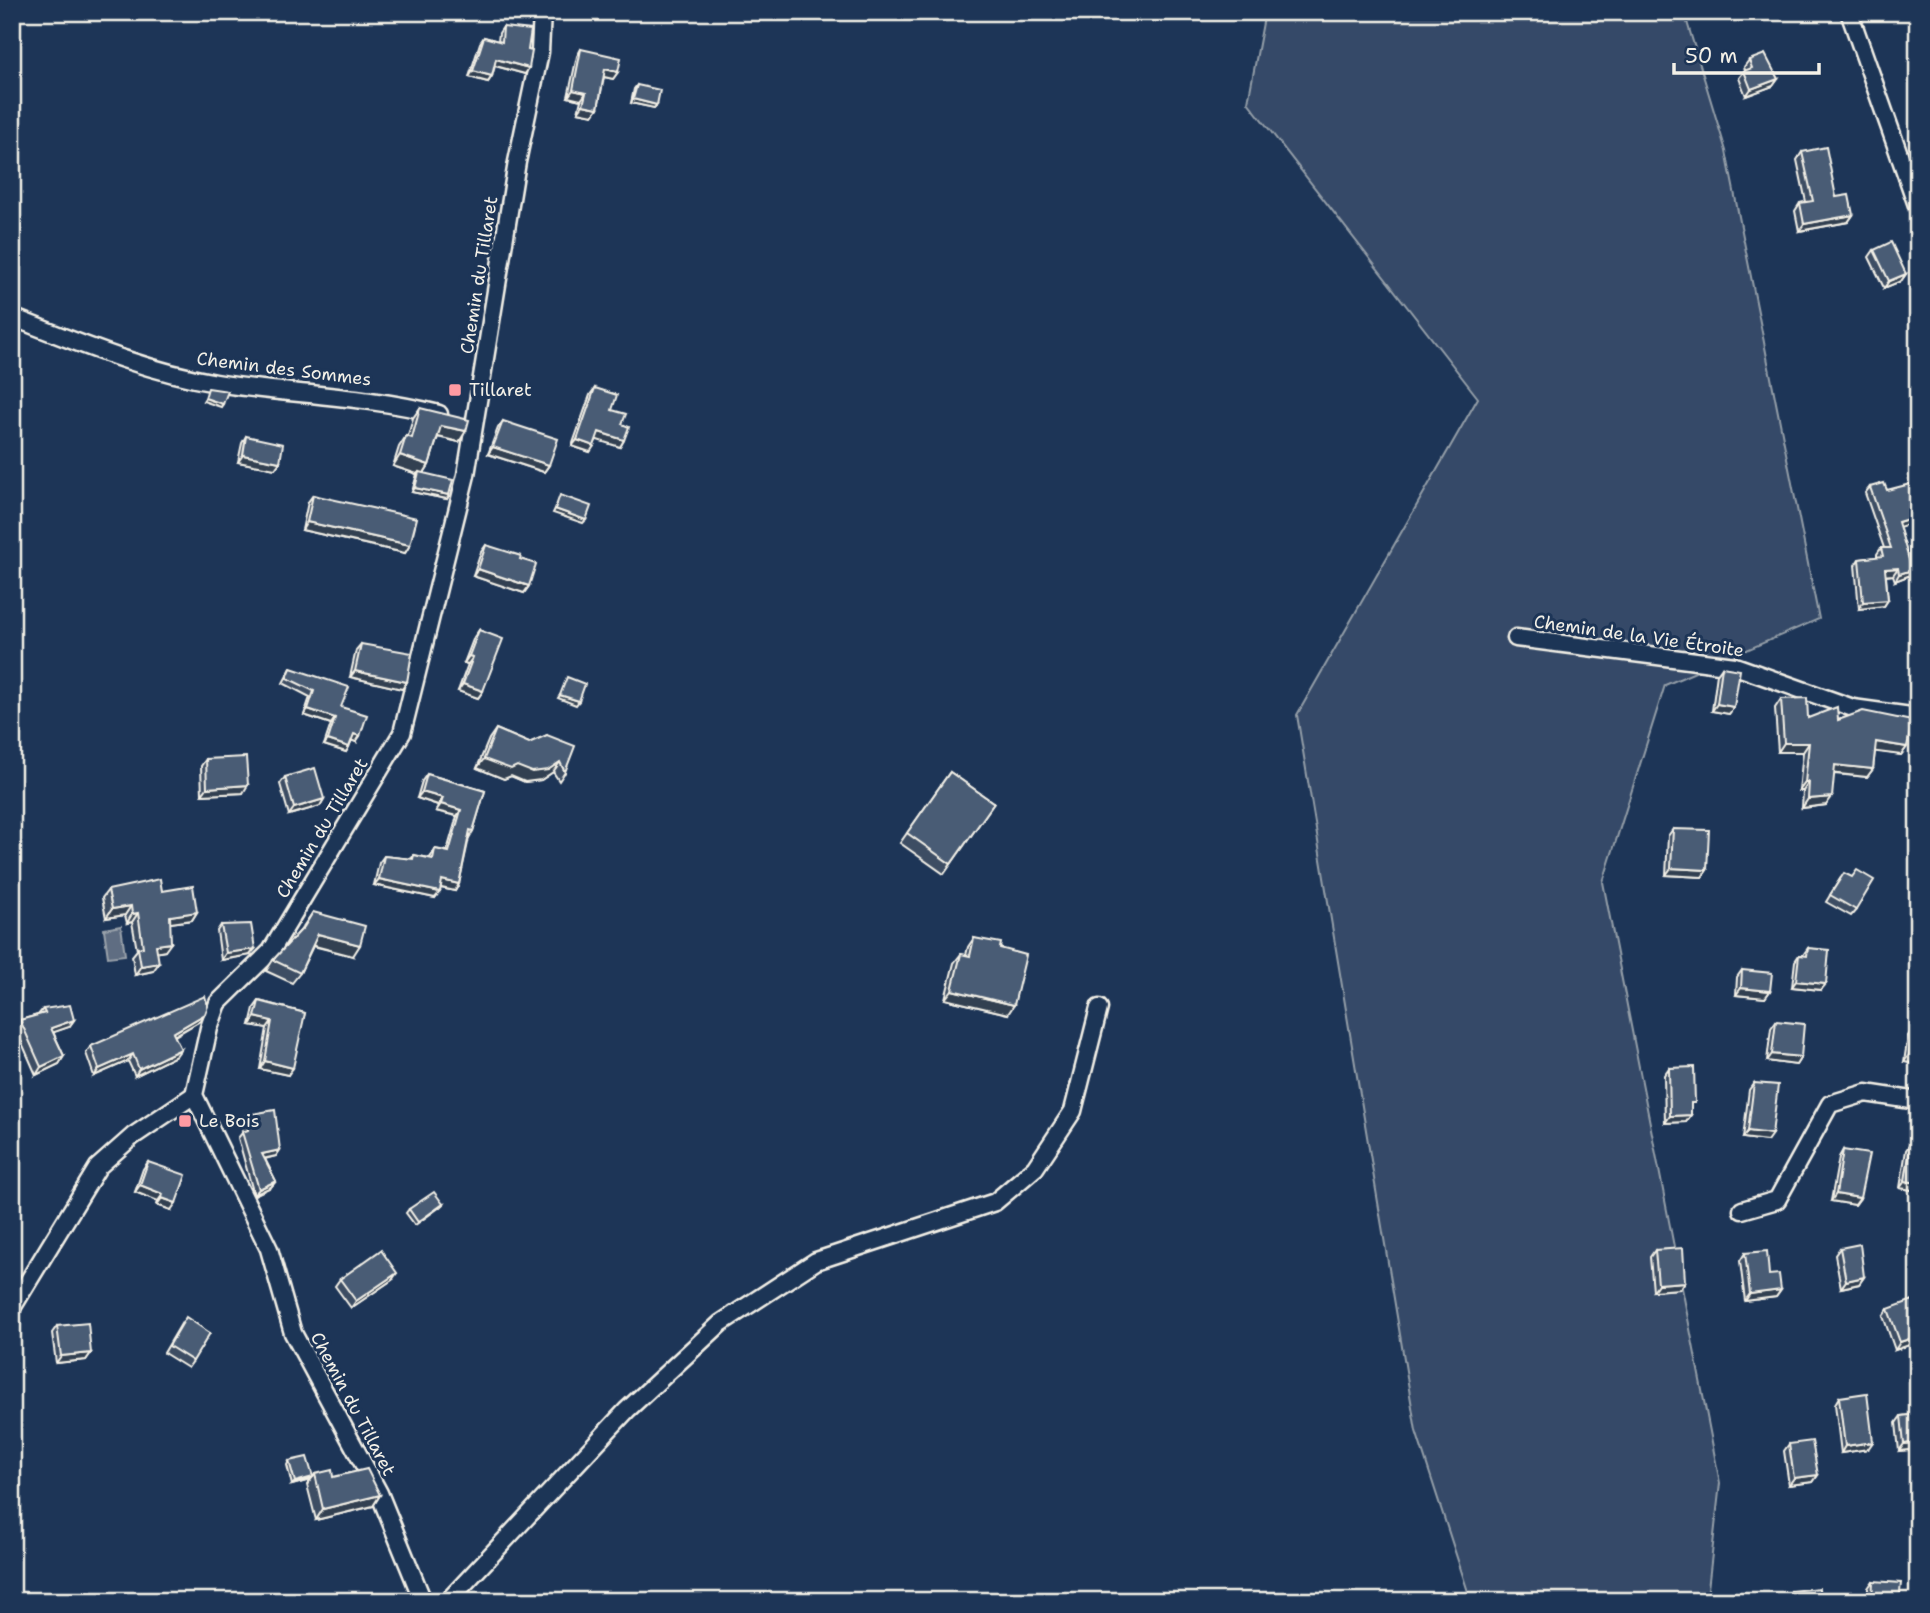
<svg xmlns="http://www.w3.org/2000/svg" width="1930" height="1613" viewBox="0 0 1930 1613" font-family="'Shantell Sans',sans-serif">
	<rect width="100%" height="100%" fill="#1d3557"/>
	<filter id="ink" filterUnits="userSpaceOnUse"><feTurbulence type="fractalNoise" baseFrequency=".0143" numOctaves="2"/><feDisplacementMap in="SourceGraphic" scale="14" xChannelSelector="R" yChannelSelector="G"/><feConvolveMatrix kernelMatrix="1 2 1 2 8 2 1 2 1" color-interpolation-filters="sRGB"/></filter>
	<g filter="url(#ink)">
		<polygon fill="#354a67" stroke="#949ea8" stroke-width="2" points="1265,12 1684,12 1726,151 1819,619 1665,685 1603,882 1720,1483 1707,1598 1689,1601 1471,1601 1416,1431 1297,715 1478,398 1248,102"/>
		<polygon fill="#5e6d82" stroke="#9aa2ab" stroke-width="2" points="121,926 125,955 108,957 104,929"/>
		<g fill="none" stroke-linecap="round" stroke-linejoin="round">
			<g stroke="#f4f1e8" stroke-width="21">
				<g id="street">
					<polyline points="1849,12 1918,208"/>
					<path d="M12 317C79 343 145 371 216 383 291 395 364 395 439 414"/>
					<polyline points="1516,638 1735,666 1853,708 1918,717"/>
					<polyline points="1742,1210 1777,1200 1830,1104 1866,1093 1918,1101"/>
					<polyline points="12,1308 98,1167 133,1136 194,1095"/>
					<polyline points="423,1601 379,1493 293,1333 269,1249 194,1095 209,1028 218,1003 271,951 402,733 466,475 517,162 540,52 542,12"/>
					<polyline points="448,1601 627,1410 721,1323 816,1261 995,1202 1035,1168 1073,1111 1099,1008"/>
				</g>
			</g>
			<use href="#street" stroke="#1d3557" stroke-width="16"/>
		</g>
		<g fill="#3e4e64" stroke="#f4f1e8" stroke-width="2">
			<polygon points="503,27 525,74 495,66 492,76 488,82 469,77 480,43 484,37 498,41 499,33"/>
			<polygon points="581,49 618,72 613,79 604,77 598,108 593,115 578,112 581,100 568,97 577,56"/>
			<polygon points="1749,60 1778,79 1773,86 1746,96 1739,78 1745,70 1744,67"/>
			<polygon points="637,85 657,105 654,108 631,103 634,89"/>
			<polygon points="1802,152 1836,197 1853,215 1848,222 1799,231 1795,211 1800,203 1806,202 1797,160"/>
			<polygon points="1874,250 1906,274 1901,281 1884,288 1869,257"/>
			<polygon points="1918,323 1918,346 1913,330"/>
			<polygon points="595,388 622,424 624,440 620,447 597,439 590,452 572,446 590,395"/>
			<polygon points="420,408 459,442 438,437 429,465 424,473 449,495 447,499 412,492 417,474 393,466 399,447 406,436 408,436 413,418"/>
			<polygon points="503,421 549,465 544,472 488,454 498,428"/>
			<polygon points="246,436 280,462 275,469 238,462 242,443"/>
			<polygon points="1870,487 1899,527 1912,570 1908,576 1895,581 1893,575 1886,576 1888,600 1884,606 1859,609 1855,565 1859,559 1877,557 1877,554 1881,548 1884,548 1865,493"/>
			<polygon points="313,495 410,545 405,553 302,530 308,502"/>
			<polygon points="486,545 520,559 529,586 524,593 473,576 481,552"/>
			<polygon points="479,630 483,691 478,698 458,691 468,664 464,663 474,637"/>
			<polygon points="361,644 402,689 350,677 356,650"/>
			<polygon points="1722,667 1734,707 1729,714 1712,711 1717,674"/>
			<polygon points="291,668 341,707 356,742 352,740 346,752 324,745 331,724 304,715 310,697 283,683"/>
			<polygon points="1781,699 1808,718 1838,720 1907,747 1901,755 1875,751 1873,769 1867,777 1834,774 1826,805 1802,808 1803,791 1799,791 1803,752 1778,752 1775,708"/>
			<polygon points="496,729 529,743 547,735 565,772 559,781 553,772 541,780 525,782 511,776 504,779 477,768 489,739"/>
			<polygon points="206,759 243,793 202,795 201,766"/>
			<polygon points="950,772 994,803 944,874 900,843"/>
			<polygon points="427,774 485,791 473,831 469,838 459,884 455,891 441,888 435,898 374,885 379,863 384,856 411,859 414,855 430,858 435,849 447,851 457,816 436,811 438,805 417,798 422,781"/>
			<polygon points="285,777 324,799 320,806 289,815 280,784"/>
			<polygon points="1673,829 1707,870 1702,877 1666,875 1668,836"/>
			<polygon points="1840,879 1856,910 1851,916 1826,902"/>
			<polygon points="108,890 162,891 197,912 192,920 170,923 165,951 157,952 153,971 135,975 132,956 137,950 132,922 127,923 125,915 106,918 102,898"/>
			<polygon points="313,912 353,956 313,946 300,973 292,983 266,971 273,960 300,931"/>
			<polygon points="221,925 250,955 221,960 217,931"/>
			<polygon points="974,938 1000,948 1008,1014 945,999 954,963 961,954 966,955 968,947"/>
			<polygon points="1808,948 1821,990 1792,987 1795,961 1799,955 1803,955"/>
			<polygon points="1742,970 1770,991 1765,998 1736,995 1737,977"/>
			<polygon points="259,1001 305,1013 288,1075 260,1069 267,1028 250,1025 254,1008"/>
			<polygon points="43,1009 74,1020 69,1027 53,1032 64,1056 59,1064 36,1075 15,1027 20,1020 38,1015"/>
			<polygon points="200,1021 175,1036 176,1056 135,1076 128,1061 94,1076 86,1053 91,1046"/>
			<polygon points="1776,1021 1801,1057 1796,1065 1767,1061 1771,1028"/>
			<polygon points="1913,1029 1918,1064 1904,1062 1908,1036"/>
			<polygon points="1669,1068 1691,1110 1691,1115 1686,1122 1665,1123 1664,1075"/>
			<polygon points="1754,1083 1767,1141 1743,1138 1749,1090"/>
			<polygon points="246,1115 280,1150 276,1156 265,1159 276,1181 271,1187 254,1195 238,1138 243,1132 241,1122"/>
			<polygon points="1911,1143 1918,1191 1900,1188 1906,1150"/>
			<polygon points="1843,1150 1860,1198 1855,1205 1831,1201 1839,1157"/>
			<polygon points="148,1162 171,1210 157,1205 158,1201 135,1192 143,1169"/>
			<polygon points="443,1204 440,1207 415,1225 406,1213 409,1209"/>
			<polygon points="1840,1248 1864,1277 1859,1284 1841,1288 1835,1255"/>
			<polygon points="1655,1250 1680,1289 1653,1291 1650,1257"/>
			<polygon points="1745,1253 1781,1290 1776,1297 1745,1301 1740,1261"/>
			<polygon points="340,1279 392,1280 351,1308 335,1286"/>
			<polygon points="1888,1309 1915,1323 1918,1338 1915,1343 1895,1350 1883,1316"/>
			<polygon points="181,1324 193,1361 188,1368 164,1353"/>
			<polygon points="57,1326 91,1353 86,1360 56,1363 52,1333"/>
			<polygon points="1839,1397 1868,1449 1841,1453 1835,1404"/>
			<polygon points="1918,1414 1918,1449 1899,1451 1896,1423 1901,1416"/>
			<polygon points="1789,1444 1818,1475 1813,1482 1789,1485 1784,1451"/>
			<polygon points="289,1461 310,1480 292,1485 287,1465"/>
			<polygon points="315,1474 333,1477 380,1495 373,1506 316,1520 307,1485"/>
			<polygon points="1873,1581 1899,1601 1867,1601 1868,1588"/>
			<polygon points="1791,1591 1820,1601 1784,1601"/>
		</g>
		<g fill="#324051" stroke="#f4f1e8" stroke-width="2">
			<polygon points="496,59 529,68 525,74 492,65"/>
			<polygon points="605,69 618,72 613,79 600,76"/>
			<polygon points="473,71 492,76 488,82 469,77"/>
			<polygon points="1778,79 1773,86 1746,96 1751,89"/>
			<polygon points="573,90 586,93 581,100 568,97"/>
			<polygon points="633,99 657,105 654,108 631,103"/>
			<polygon points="583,105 598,108 593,115 578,112"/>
			<polygon points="1853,215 1848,222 1799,231 1804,224"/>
			<polygon points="1906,274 1901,281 1884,288 1889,281"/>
			<polygon points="205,398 223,404 221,407 203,401"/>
			<polygon points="441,426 466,431 459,442 434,436"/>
			<polygon points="599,432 624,440 620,447 594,439"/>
			<polygon points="577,440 594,446 590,452 572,446"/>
			<polygon points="493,447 549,465 544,472 488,454"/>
			<polygon points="243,455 280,462 275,469 238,462"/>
			<polygon points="400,455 429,465 422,476 419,472 417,474 393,466"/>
			<polygon points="415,488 449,495 447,499 412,492"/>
			<polygon points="555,509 586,520 583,523 553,513"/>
			<polygon points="1918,516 1918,521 1893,529 1898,522"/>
			<polygon points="307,522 410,545 405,553 302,530"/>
			<polygon points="1898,568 1893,575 1881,576 1885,569"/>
			<polygon points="478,569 529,586 524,593 473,576"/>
			<polygon points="1912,570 1908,576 1895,581 1899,574"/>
			<polygon points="1888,600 1884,606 1859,609 1863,602"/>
			<polygon points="469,656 473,657 468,664 464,663"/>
			<polygon points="355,671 407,682 402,689 350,677"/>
			<polygon points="463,684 483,691 478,698 458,691"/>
			<polygon points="560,695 579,701 576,705 558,698"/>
			<polygon points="1717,704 1734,707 1729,714 1712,711"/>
			<polygon points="308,709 335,718 331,724 304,715"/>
			<polygon points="354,734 360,736 356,742 350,740"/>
			<polygon points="328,740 349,747 346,752 324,745"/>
			<polygon points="1876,742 1907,747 1901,755 1870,751"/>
			<polygon points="1784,743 1809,743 1803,752 1778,752"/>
			<polygon points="484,759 517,766 560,762 553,772 541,780 525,782 511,776 504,779 477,768"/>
			<polygon points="1835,765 1873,769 1867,777 1829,773"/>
			<polygon points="1809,782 1803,791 1799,791 1805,783"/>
			<polygon points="248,785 243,793 202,795 207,788"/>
			<polygon points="422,792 443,798 438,805 417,798"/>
			<polygon points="1832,797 1826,805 1802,808 1808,799"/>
			<polygon points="324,799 320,806 289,815 294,808"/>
			<polygon points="441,804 461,810 457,816 436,811"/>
			<polygon points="1671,868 1707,870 1702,877 1666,875"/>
			<polygon points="379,879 440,892 435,898 374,885"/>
			<polygon points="442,880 459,884 455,891 437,887"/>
			<polygon points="131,906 125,915 106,918 112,909"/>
			<polygon points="197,912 192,920 164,924 170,916"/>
			<polygon points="138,913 132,922 127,923 132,914"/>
			<polygon points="318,934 360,945 353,956 311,945"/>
			<polygon points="171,943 165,951 150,954 156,945"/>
			<polygon points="255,949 250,955 221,960 226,953"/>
			<polygon points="159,963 153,971 135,975 141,966"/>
			<polygon points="1796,981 1826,984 1821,990 1792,987"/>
			<polygon points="1741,988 1770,991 1765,998 1736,995"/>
			<polygon points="952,990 1014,1005 1008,1014 945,999"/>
			<polygon points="205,1014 200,1021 168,1039 173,1033"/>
			<polygon points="255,1017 272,1021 267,1028 250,1025"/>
			<polygon points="74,1020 69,1027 46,1035 51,1028"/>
			<polygon points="181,1049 176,1056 135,1076 139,1069"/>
			<polygon points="133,1054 128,1061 94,1076 99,1069"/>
			<polygon points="1772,1054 1801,1057 1796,1065 1767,1061"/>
			<polygon points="1909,1055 1918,1056 1918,1064 1904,1062"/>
			<polygon points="64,1056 59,1064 36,1075 41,1067"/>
			<polygon points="265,1061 293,1068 288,1075 260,1069"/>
			<polygon points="1691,1115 1686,1122 1665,1123 1670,1116"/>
			<polygon points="1748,1131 1772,1134 1767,1141 1743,1138"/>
			<polygon points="280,1150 276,1156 258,1160 262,1154"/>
			<polygon points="276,1181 271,1187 254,1195 259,1189"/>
			<polygon points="1905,1181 1918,1183 1918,1191 1900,1188"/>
			<polygon points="140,1185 163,1194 158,1201 135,1192"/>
			<polygon points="1836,1194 1860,1198 1855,1205 1831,1201"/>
			<polygon points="162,1198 176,1203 171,1210 157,1205"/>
			<polygon points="397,1273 392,1280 351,1308 356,1301"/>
			<polygon points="1864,1277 1859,1284 1841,1288 1846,1281"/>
			<polygon points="1685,1282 1680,1289 1653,1291 1658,1284"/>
			<polygon points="1781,1290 1776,1297 1745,1301 1750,1294"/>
			<polygon points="1918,1336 1915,1343 1895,1350 1900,1342"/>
			<polygon points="91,1353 86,1360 56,1363 61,1356"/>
			<polygon points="1873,1442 1868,1449 1841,1453 1845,1446"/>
			<polygon points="1918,1442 1918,1449 1899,1451 1904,1444"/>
			<polygon points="1818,1475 1813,1482 1789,1485 1794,1478"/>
			<polygon points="313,1477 310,1480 292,1485 295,1482"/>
			<polygon points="380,1495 373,1506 316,1520 323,1509"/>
		</g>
		<g fill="#485b74" stroke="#f4f1e8" stroke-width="2">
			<polygon points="503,27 531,30 528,50 532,51 529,68 496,59 492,76 473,71 484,37 502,42"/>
			<polygon points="581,49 621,58 618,72 605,69 598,108 583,105 586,93 573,90"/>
			<polygon points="1765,54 1778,79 1751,89 1744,71 1752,68 1749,60"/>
			<polygon points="637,85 660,90 657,105 633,99"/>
			<polygon points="1826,147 1836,197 1849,195 1853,215 1804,224 1800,203 1813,201 1802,152"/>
			<polygon points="1891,242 1906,274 1889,281 1874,250"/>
			<polygon points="208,388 228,391 223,404 205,398"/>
			<polygon points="595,388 617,395 612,410 626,414 622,424 629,427 624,440 599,432 594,446 577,440"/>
			<polygon points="420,408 469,420 466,431 441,426 429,465 400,455 406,436 412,438"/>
			<polygon points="503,421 558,439 549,465 493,447"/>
			<polygon points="246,436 283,444 280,462 243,455"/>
			<polygon points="419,472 453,480 449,495 415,488"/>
			<polygon points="1884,483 1887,490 1914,483 1918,494 1918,516 1898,522 1912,570 1899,574 1898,568 1885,569 1888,600 1863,602 1859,559 1883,556 1881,548 1891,548 1870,487"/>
			<polygon points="313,495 417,518 410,545 307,522"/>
			<polygon points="560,495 591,506 586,520 555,509"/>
			<polygon points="486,545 521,556 520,559 536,564 529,586 478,569"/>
			<polygon points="479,630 503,639 483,691 463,684 473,657 469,656"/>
			<polygon points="361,644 412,653 407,682 355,671"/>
			<polygon points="1722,667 1740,670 1734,707 1717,704"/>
			<polygon points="291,668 349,687 341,707 367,715 360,736 354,734 349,747 328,740 335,718 308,709 314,691 287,678"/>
			<polygon points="567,677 585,684 579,701 560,695"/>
			<polygon points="1807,698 1808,718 1837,707 1838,720 1863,711 1912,721 1907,747 1876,742 1873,769 1835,765 1832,797 1808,799 1809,782 1805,783 1809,743 1784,743 1781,699"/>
			<polygon points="496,729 529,743 547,735 575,746 565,772 560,762 548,770 532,772 517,766 511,769 484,759"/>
			<polygon points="246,757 248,785 207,788 206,759"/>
			<polygon points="315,768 324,799 294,808 285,777"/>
			<polygon points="950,772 994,803 951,864 907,833"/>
			<polygon points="427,774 485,791 473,831 470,830 459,884 442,880 440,892 379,879 384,856 413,859 414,855 433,859 435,849 449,852 461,810 441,804 443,798 422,792"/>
			<polygon points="1673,829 1709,830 1707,870 1671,868"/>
			<polygon points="1857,870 1874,880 1856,910 1830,895 1844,873 1852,877"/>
			<polygon points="160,879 162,891 193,886 197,912 170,916 171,943 156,945 159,963 141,966 138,948 143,947 138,913 132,914 131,906 112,909 108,890"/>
			<polygon points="313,912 365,926 360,945 318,934 300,973 273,960 304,927"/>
			<polygon points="251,924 255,949 226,953 221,925"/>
			<polygon points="974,938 1001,943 1000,948 1026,955 1014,1005 952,990 961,954 970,956"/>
			<polygon points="1808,948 1829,950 1826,984 1796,981 1799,955 1807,956"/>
			<polygon points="1742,970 1772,973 1770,991 1741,988"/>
			<polygon points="205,996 208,1006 205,1014 173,1033 181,1049 139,1069 133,1054 99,1069 91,1046"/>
			<polygon points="259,1001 305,1013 293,1068 265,1061 272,1021 255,1017"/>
			<polygon points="70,1005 74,1020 51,1028 64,1056 41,1067 20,1020 45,1013 43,1009"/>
			<polygon points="1776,1021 1804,1024 1801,1057 1772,1054"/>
			<polygon points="1913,1029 1918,1030 1918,1056 1909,1055"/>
			<polygon points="1694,1067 1695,1103 1691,1103 1691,1115 1670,1116 1669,1068"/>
			<polygon points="1754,1083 1778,1085 1772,1134 1748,1131"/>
			<polygon points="275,1110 280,1150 262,1154 276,1181 259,1189 242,1132 248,1130 246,1115"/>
			<polygon points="1911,1143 1918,1144 1918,1183 1905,1181"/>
			<polygon points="1843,1150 1869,1154 1860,1198 1836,1194"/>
			<polygon points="148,1162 186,1175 176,1203 162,1198 163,1194 140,1185"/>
			<polygon points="434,1192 443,1204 418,1222 409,1209"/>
			<polygon points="1860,1244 1864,1277 1846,1281 1840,1248"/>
			<polygon points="1683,1248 1685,1282 1658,1284 1655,1250"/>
			<polygon points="381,1250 397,1273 356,1301 340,1279"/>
			<polygon points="1767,1251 1769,1275 1779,1274 1781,1290 1750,1294 1745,1253"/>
			<polygon points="1913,1300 1918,1313 1918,1317 1913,1319 1918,1331 1918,1336 1900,1342 1888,1309"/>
			<polygon points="186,1317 210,1333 193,1361 169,1346"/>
			<polygon points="88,1323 91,1353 61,1356 57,1326"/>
			<polygon points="1867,1393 1873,1442 1845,1446 1839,1397"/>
			<polygon points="1918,1414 1918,1442 1904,1444 1901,1416"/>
			<polygon points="1812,1441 1818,1475 1794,1478 1789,1444"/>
			<polygon points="307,1457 313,1477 295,1482 289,1461"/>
			<polygon points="367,1469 380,1495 323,1509 315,1474 332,1470 333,1477"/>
			<polygon points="1873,1581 1901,1583 1899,1601 1872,1601"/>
			<polygon points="1819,1588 1820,1601 1791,1601 1791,1591"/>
		</g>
	</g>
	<g fill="#ff9aa2" stroke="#1d3557" stroke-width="2.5">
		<rect x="448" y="383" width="14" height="14" rx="3.5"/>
		<rect x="178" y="1114" width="14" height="14" rx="3.5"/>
	</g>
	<g text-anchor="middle" stroke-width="6" stroke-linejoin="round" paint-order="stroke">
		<g font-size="18" fill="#f4f1e8" stroke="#1d3557">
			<text transform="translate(479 275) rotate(-81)" y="6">Chemin du Tillaret</text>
			<text transform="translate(284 369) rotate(7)" y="6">Chemin des Sommes</text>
			<text transform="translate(1639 636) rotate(8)" y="6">Chemin de la Vie Étroite</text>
			<text transform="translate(322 828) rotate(-59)" y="6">Chemin du Tillaret</text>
			<text transform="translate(353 1404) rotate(62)" y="6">Chemin du Tillaret</text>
		</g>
		<g font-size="18" fill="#f4f1e8" stroke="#1d3557" text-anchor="start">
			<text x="469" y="396">Tillaret</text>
			<text x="199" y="1127">Le Bois</text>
		</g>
	</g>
	<rect width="1930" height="1613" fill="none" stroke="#1d3557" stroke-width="42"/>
	<rect x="21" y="21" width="1888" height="1571" fill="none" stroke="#f4f1e8" stroke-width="2.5" filter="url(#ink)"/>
	<path d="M1674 63v10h145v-10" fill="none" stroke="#f4f1e8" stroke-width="3.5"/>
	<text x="1685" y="63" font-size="21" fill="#f4f1e8" stroke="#1d3557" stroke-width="5" paint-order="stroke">50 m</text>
</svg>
